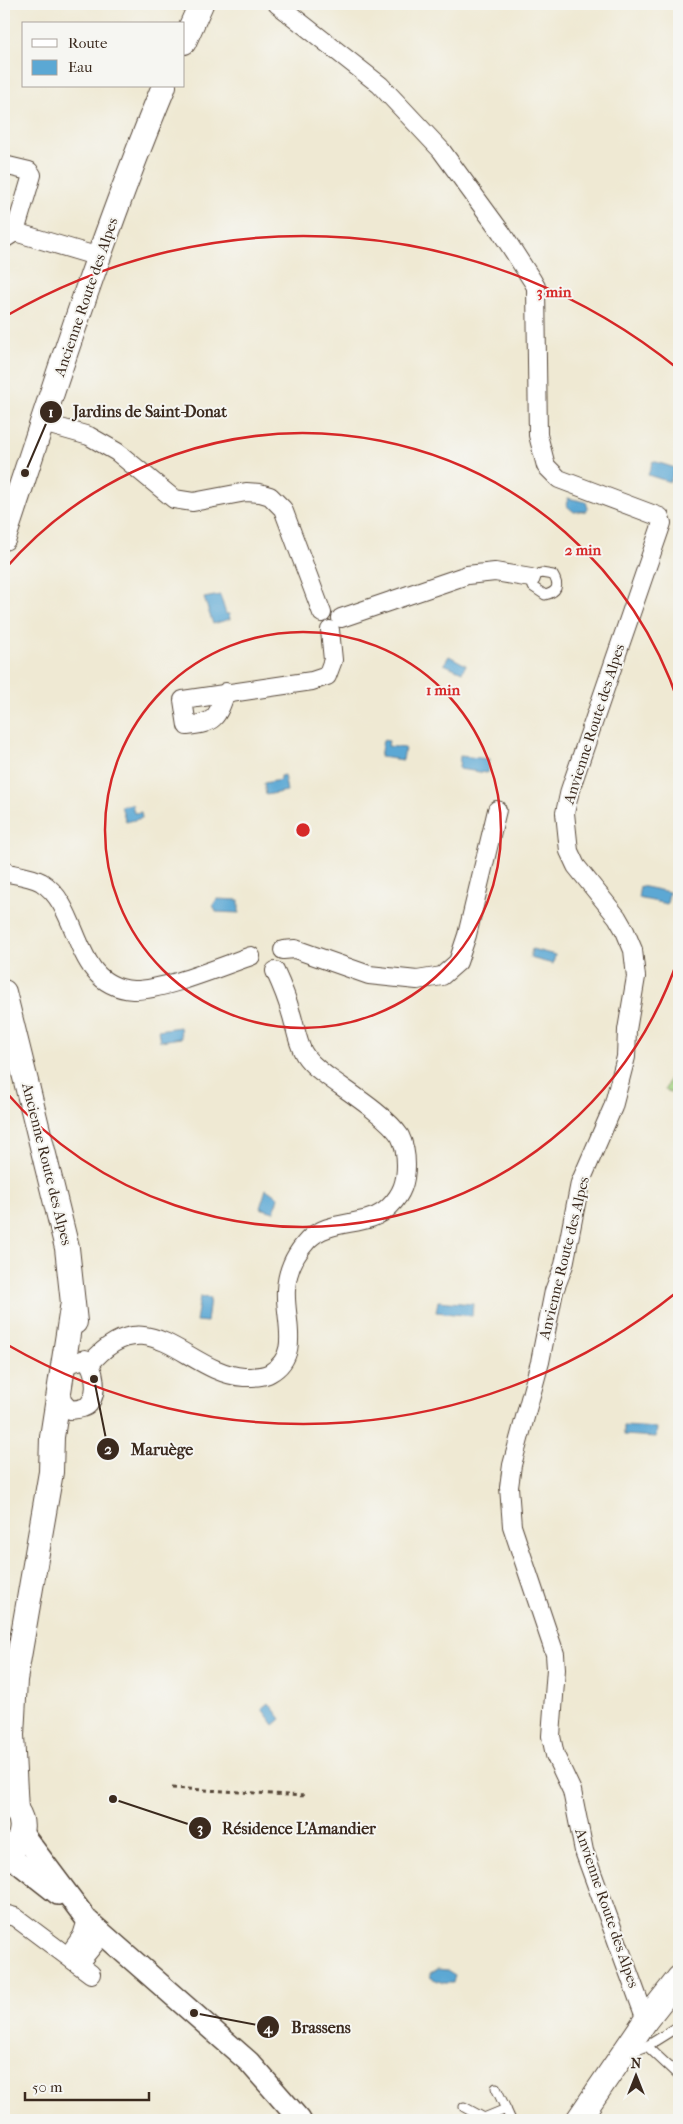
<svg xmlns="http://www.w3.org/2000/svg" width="683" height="2124" viewBox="0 0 683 2124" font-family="'IM FELL French Canon',serif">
	<rect width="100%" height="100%" fill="#f6f6f2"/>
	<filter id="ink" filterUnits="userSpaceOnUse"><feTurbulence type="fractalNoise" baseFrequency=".02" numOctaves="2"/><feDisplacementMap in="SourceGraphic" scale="10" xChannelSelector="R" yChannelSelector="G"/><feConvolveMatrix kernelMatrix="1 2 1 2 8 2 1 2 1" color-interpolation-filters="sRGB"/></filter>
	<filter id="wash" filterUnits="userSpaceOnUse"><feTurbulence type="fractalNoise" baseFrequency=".0096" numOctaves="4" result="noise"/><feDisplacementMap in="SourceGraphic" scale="20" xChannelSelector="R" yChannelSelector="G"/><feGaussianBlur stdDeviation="1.12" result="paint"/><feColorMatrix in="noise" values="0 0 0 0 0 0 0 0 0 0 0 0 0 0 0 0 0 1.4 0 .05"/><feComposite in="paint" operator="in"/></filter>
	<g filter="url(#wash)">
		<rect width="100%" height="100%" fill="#efe9d3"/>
		<polygon fill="#a4d584" stroke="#708051" points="679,1055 679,1095 665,1090"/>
		<g fill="#5ba8d4" stroke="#4b6979">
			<polygon points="653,461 675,468 670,482 648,475"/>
			<polygon points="568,498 586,502 588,508 586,511 574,512 566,505"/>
			<polygon points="220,595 226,614 229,614 230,619 213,624 204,598"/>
			<polygon points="449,656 466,665 462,672 444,664"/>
			<polygon points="383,740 389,741 388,746 405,748 403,760 380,757"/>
			<polygon points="460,756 489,759 487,773 459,769"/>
			<polygon points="284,775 287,791 266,795 264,783 280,780 280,776"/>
			<polygon points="132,804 134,813 141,812 142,818 126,822 121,806"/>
			<polygon points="640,886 669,892 667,904 638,898"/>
			<polygon points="217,899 239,900 239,913 216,912 213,905"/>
			<polygon points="532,949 555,955 553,964 530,958"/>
			<polygon points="180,1027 181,1038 160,1041 158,1030"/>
			<polygon points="266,1189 278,1197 274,1212 260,1208"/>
			<polygon points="200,1297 210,1298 207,1322 196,1321"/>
			<polygon points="438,1301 473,1304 472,1316 436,1312"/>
			<polygon points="624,1426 657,1428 656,1437 624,1435"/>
			<polygon points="269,1703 281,1719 274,1725 262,1709"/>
			<polygon points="437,1969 447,1970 455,1975 453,1983 443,1983 431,1978 430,1973"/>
		</g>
	</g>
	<g filter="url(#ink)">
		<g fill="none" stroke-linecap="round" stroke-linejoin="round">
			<g stroke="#564739" stroke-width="11">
				<g id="service">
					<path d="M541 573 553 575C560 586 557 592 545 595L533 587 531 578Z"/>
					<polyline points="647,2046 679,2026"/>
					<polyline points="630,2053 647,2046 679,2076"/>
					<polyline points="496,2088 506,2109"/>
					<polyline points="464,2107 484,2118 506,2109 511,2120"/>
				</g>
			</g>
			<g stroke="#564739" stroke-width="20">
				<g id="minor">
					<polyline points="277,4 380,85 441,150 501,232 532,280 536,287 538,435 546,466 559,479 660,517 662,523 570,790 565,813 569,851 576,866 617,917 625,931 633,950 636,977 627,1030 626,1057 613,1107 580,1183 564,1265 554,1291 540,1362 512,1465 509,1487 512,1526 555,1654 556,1669 551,1736 555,1755 572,1791 584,1851 646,2020"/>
					<polyline points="4,165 29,171 32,175 15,232"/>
					<polyline points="4,239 15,232 99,257"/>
					<polyline points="43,423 89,436 117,452 174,499 193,502 246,492 260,493 270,496 283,509 322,613"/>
					<polyline points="341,618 467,575 495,572 531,578"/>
					<path d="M226 692C217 718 215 723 187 726L183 700 312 681 327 676 333 660 330 630"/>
					<path d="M4 869 8 873C18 875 32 877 41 882 83 908 71 986 133 990 162 991 222 966 251 956"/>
					<polyline points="283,950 295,949 369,975 417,980 442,976 458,962 467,935 497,810"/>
					<path d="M90 1364C148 1295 186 1373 244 1377 253 1377 263 1377 270 1373 302 1355 284 1319 286 1290 287 1270 295 1254 308 1240 330 1217 369 1229 390 1206 402 1194 406 1182 406 1165 406 1155 405 1146 400 1136 387 1116 347 1091 327 1076 319 1070 308 1062 303 1052 297 1041 295 1025 291 1013 287 998 281 984 275 971"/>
					<path d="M59 1398 70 1410C76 1409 85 1409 89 1404 99 1392 95 1368 85 1359L65 1365"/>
					<polyline points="4,1914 15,1917 91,1974"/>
					<polyline points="68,1956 82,1936 87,1920"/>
					<polyline points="78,1964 103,1934"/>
				</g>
			</g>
			<g stroke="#564739" stroke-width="24">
				<g id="tertiary">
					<polyline points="21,1832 87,1920 249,2062 300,2120"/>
					<polyline points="7,1854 58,1894"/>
				</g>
			</g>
			<g stroke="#564739" stroke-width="26">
				<g id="secondary">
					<polyline points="184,42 201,4"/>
					<path d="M4 538C54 387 103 233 164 86"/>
					<polyline points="4,992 67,1248 75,1322"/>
					<polyline points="16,1810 12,1735 15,1680 51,1472 52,1437 72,1308"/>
					<path d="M4 1855C20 1848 27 1826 17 1811 14 1807 9 1804 5 1800"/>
					<polyline points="578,2120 646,2020 679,1978"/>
				</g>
			</g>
			<polyline stroke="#564739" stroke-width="3" stroke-dasharray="4 4" stroke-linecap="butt" points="172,1788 306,1796"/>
			<use href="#service" stroke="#fff" stroke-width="9"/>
			<use href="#minor" stroke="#fff" stroke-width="18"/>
			<use href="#tertiary" stroke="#fff" stroke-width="21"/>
			<use href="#secondary" stroke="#fff" stroke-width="24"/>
		</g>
	</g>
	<g fill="none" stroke="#d62828" stroke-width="2.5">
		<circle cx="303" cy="830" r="198"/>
		<path d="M679 956A396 396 0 0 1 4 1090M4 570A396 396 0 0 1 679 704"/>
		<path d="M677 1292A594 594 0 0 1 6 1344M6 316A594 594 0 0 1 677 368"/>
	</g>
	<g text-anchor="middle" stroke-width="4" stroke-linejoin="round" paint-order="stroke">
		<g font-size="15" fill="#3b2a1e" stroke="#f6f6f2">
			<text transform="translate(86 297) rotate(-71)" y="5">Ancienne Route des Alpes</text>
			<text transform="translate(594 724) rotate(-72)" y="5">Anvienne Route des Alpes</text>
			<text transform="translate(47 1164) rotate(76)" y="5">Ancienne Route des Alpes</text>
			<text transform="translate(564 1258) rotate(-76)" y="5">Anvienne Route des Alpes</text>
			<text transform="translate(607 1908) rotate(71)" y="5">Anvienne Route des Alpes</text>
		</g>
	</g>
	<circle cx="303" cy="830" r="8" fill="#d62828" stroke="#f6f6f2" stroke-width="2.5"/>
	<g font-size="15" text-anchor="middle" font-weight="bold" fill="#d62828" stroke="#f6f6f2" stroke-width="4" stroke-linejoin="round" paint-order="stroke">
		<text x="554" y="297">3 min</text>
		<text x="583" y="555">2 min</text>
		<text x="443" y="695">1 min</text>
	</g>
	<path fill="none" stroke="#3b2a1e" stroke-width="2" d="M25 473L51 412M94 1379L108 1449M113 1799L200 1828M194 2013L268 2027"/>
	<g fill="#3b2a1e" stroke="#f6f6f2" stroke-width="2">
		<circle cx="25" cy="473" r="5"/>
		<circle cx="94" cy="1379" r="5"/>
		<circle cx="113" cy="1799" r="5"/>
		<circle cx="194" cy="2013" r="5"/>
		<circle cx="51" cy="412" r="12"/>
		<circle cx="108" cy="1449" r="12"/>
		<circle cx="200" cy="1828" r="12"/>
		<circle cx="268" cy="2027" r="12"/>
	</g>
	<g font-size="15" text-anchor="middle" font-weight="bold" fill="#fff">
		<text x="51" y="417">1</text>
		<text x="108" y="1454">2</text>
		<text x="200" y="1833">3</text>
		<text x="268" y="2033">4</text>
	</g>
	<g font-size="16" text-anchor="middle" font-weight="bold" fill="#3b2a1e" stroke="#f6f6f2" stroke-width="4" stroke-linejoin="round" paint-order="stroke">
		<text x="150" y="417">Jardins de Saint-Donat</text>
		<text x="162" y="1455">Maruège</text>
		<text x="299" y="1834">Résidence L'Amandier</text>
		<text x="321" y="2033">Brassens</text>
	</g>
	<rect width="683" height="2124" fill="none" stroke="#f6f6f2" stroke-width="20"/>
	<rect x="22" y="22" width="162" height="65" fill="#f6f6f2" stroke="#aba49d"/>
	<rect x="32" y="39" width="25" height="8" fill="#ffffff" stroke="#aba49d"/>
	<text x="68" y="48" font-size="15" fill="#3b2a1e">Route</text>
	<rect x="32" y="60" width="25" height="15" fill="#5ba8d4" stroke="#aba49d"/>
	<text x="68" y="72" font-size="15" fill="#3b2a1e">Eau</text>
	<g transform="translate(636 2076)" stroke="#f6f6f2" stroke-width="4" paint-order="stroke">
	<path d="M0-4L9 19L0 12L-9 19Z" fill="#3b2a1e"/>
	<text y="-8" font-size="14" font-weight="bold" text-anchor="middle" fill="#3b2a1e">N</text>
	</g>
	<path d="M25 2092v8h124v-8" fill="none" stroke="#3b2a1e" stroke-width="2.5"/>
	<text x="32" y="2092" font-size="15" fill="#3b2a1e" stroke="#f6f6f2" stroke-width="4" paint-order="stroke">50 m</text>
</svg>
